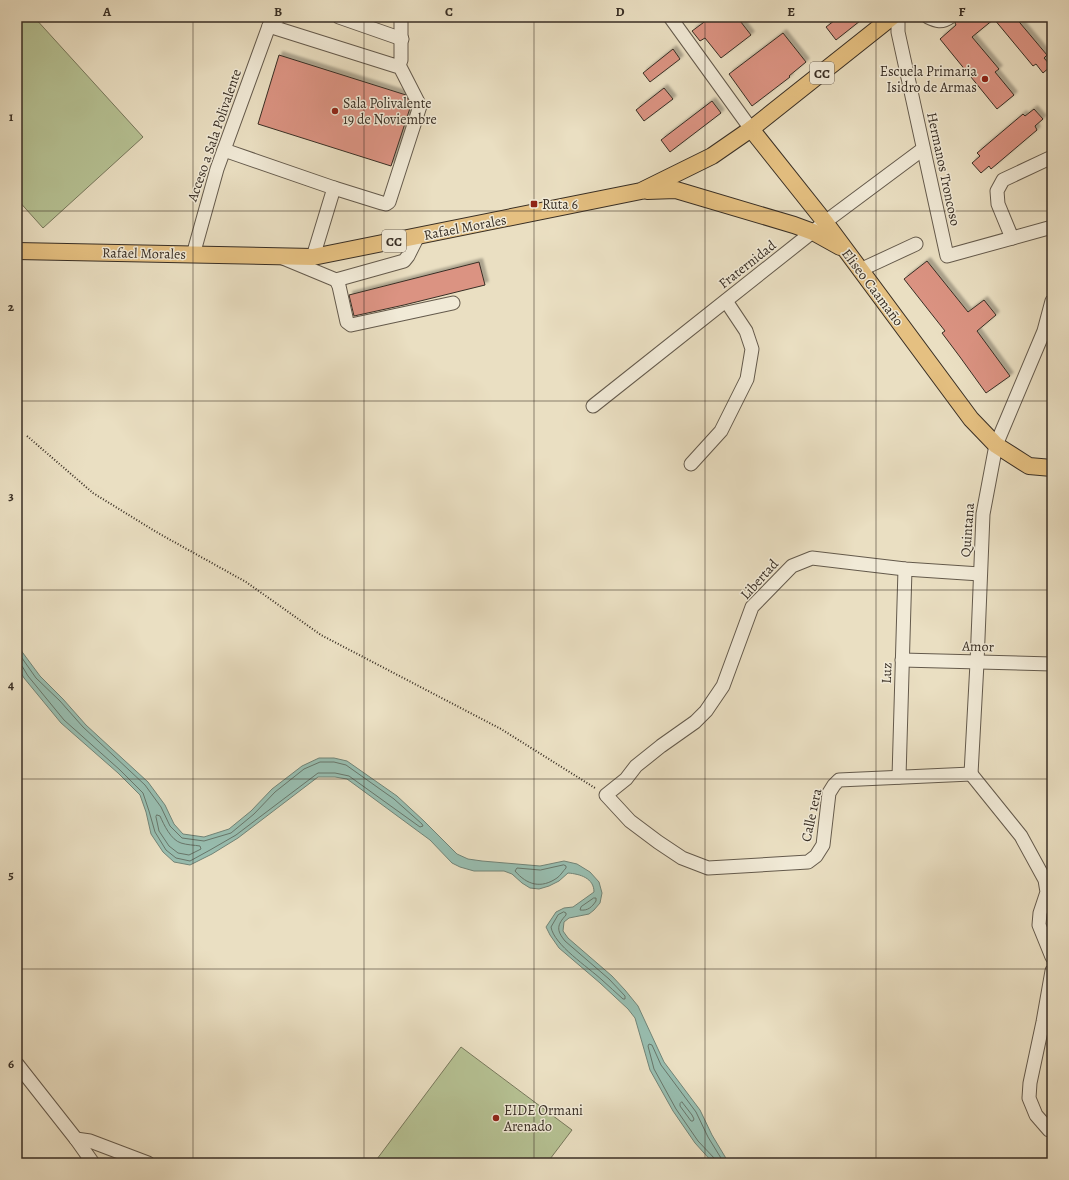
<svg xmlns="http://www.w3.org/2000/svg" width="1069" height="1180" viewBox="0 0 1069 1180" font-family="Alegreya,serif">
	<defs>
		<filter id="shadow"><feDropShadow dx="3.5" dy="-3.5" stdDeviation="1" flood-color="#0004"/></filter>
	</defs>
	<rect width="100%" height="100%" fill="#eadfc2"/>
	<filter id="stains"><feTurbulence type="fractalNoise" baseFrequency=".005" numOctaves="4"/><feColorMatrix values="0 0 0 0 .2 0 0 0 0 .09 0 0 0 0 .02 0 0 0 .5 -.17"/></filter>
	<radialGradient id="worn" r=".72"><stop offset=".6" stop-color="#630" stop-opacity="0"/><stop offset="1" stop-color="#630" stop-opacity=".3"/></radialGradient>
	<g fill="#b6c294" stroke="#77785c">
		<polygon points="17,17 34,17 143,137 43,228 17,199"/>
		<polygon points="461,1047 572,1130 547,1163 374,1163"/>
	</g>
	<path fill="#98bdaf" stroke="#728477" d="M17 645 40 676 63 699 86 725 148 782 165 805 174 824 183 834 204 837 229 829 251 811 272 789 302 766 319 758H334L347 761 397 796 424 821 457 854 468 859 482 861 540 866 564 861 577 864 590 872 599 882 602 893 600 903 594 910 589 914 569 918 564 922 563 931 568 938 612 976 625 990 638 1006 664 1062 700 1110 712 1135 727 1160 731 1163H713L695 1143 673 1111 650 1070 635 1018 628 1009 600 983 559 948 550 935 546 927 556 912 564 908 573 907 594 892C594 878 580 874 568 873L559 881 549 886 539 889 530 888 522 883 512 874 504 871H474L460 867 452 863 430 840 358 787 347 779 335 777H318L238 838 212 854 190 865 174 862 163 852 151 834 146 812 140 795 118 773 61 723 24 678 17 666Z"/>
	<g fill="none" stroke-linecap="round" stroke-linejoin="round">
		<g stroke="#68766a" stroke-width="1">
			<polyline points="17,651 36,678 60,701 83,727 145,785 161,807 170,826 182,838 204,841 231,833 254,814 275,792 304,769 320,762 334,762 346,765 394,799 422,824 423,826 420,827 349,776 335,773 318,773 236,835 210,850 190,861 176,858 166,850 155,832 149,811 143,793 120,770 64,720 28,676 22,666 17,665"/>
			<path d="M157 815 160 816C164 825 171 840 181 843 187 845 194 845 200 846L201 849 189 855 178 853 169 846 159 831 156 817Z"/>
			<path d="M564 865 566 866V868C563 871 561 875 557 878 541 889 527 885 515 871L517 868 540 870Z"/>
			<path d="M594 898H596V901C592 907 588 911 580 910L581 907Z"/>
			<path d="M564 912 566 913V915C557 925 556 930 565 941L609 979 625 996V999H623C616 993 609 986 602 980 588 967 554 945 551 927L558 915Z"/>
			<polygon points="682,1102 692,1115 694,1119 693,1121 691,1121 680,1106 680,1104"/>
			<polyline points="716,1163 715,1159 698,1141 676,1109 654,1069 648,1046 649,1044 652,1045 661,1065 696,1112 708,1137 724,1163"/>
		</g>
	</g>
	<g fill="#db9382" stroke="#382e24" filter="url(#shadow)">
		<polygon points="711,17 737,17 751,35 721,58 705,38 700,41 692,31"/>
		<polygon points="839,17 865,17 836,40 826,27"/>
		<polygon points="959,17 1015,17 1047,55 1044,58 1051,66 1043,73 1036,64 1033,66 994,19 972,37 999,69 995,72 1014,95 997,109 940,39 956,25 955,23"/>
		<polygon points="783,33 806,62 789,76 790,77 752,106 729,74"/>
		<polygon points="673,49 680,59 650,82 643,73"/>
		<polygon points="279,55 406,95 411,105 391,166 258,124"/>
		<polygon points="664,88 673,99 644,121 636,110"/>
		<polygon points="712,101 721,113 670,152 661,140"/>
		<polygon points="1034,109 1043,119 1035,126 1037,130 991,169 989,166 981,173 972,163 980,156 977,153 1023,114 1025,116"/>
		<polygon points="927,261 968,312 984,300 996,315 977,331 1010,376 986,393 960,357 942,333 945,331 904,279"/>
		<polygon points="479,262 485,285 404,305 354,316 349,295"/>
	</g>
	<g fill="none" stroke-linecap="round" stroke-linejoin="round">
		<g stroke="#645a4c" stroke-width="15">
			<g id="minor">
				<polyline points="279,17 276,19 269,26 396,66 399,65 401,60 401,17"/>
				<polyline points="339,17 402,39"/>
				<polyline points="670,17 751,129"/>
				<polyline points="898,17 898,32 947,256 1052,227"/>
				<path d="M928 17C936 21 942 23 950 17"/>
				<polyline points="224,150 334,188 313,257"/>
				<polyline points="334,188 382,203 386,204 389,202 420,106 399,65"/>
				<polyline points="1012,238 998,204 997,191 1003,180 1052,157"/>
				<polyline points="193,255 217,169 269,26"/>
				<polyline points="283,258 336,280 339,286 347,322 351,325 453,303"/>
				<polyline points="860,270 916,244"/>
				<polyline points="336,280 404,261 408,256 418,236"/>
				<polyline points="593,406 825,222 923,149"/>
				<polyline points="691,464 721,431 747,379 752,349 746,331 726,301"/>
				<polyline points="902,660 1052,664"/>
				<polyline points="971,774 839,780 834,785 829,793 823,845 816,856 808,862 708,868 682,858 658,842 630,821 606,795 626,779 636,766 661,746 695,722 706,711 723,686 752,607 792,566 812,558 905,569 980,574"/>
				<polyline points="971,774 977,663 983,514 996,445 1044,331 1052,301"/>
				<polyline points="971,774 1021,836 1045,880 1047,892 1040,913 1039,925 1052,957"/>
				<polyline points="899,777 905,569"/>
				<polyline points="1052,971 1043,1022 1030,1083 1029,1098 1036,1115 1049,1130 1052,1131"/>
				<polyline points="17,1064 76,1139 93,1163"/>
				<polyline points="76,1139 90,1141 148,1163"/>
			</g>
		</g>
		<g stroke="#382e24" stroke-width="18">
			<g id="major">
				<polyline points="751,129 825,222 971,419 996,445 1029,466 1052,468"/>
				<polyline points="647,191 676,190 794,225 813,232 840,247"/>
				<polyline points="17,251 313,257 641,191 712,156 751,129 892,17"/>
			</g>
		</g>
		<polyline stroke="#382e24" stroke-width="2" stroke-dasharray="1 2" stroke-linecap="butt" points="27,436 93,493 158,533 246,582 321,635 501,729 595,788"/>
		<use href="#minor" stroke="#f1ead7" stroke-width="13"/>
		<use href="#major" stroke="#e5c081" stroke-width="16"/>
	</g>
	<path fill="none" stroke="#382e24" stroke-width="1" stroke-opacity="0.55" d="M193 17V1163M364 17V1163M534 17V1163M705 17V1163M876 17V1163M17 211H1052M17 401H1052M17 590H1052M17 779H1052M17 969H1052"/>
	<g fill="#8f2418" stroke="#f1ead7" stroke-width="1.5">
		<circle cx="985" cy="79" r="4"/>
		<circle cx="335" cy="111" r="4"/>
		<rect x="530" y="200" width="8" height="8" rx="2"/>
		<circle cx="496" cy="1118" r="4"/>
	</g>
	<g text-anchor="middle" stroke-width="3" stroke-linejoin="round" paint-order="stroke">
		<g fill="#f1ead7" stroke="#70665a" stroke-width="1">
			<rect x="810" y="62" width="24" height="22" rx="3"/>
			<rect x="382" y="230" width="24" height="22" rx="3"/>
		</g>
		<g font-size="13" font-weight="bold" fill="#382e24">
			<text x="822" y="78">CC</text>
			<text x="394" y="246">CC</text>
		</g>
		<g font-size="14" fill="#382e24" stroke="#f1ead7" text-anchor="start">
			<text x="977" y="76" text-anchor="end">Escuela Primaria<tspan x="977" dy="16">Isidro de Armas</tspan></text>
			<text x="343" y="108">Sala Polivalente<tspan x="343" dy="16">19 de Noviembre</tspan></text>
			<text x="542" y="209">Ruta 6</text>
			<text x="504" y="1115">EIDE Ormani<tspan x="504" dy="16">Arenado</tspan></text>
		</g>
		<g font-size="14" fill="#382e24" stroke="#f1ead7">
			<text transform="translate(214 135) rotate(-71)" y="5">Acceso a Sala Polivalente</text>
			<text transform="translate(944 169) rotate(78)" y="5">Hermanos Troncoso</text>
			<text transform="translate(465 227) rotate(-11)" y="5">Rafael Morales</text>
			<text transform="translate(144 253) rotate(1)" y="5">Rafael Morales</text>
			<text transform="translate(747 264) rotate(-38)" y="5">Fraternidad</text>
			<text transform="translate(873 287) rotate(53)" y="5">Eliseo Caamaño</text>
			<text transform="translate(967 530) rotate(-86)" y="5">Quintana</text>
			<text transform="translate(759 579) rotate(-48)" y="5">Libertad</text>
			<text transform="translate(978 646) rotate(2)" y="5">Amor</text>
			<text transform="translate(886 673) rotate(-88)" y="5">Luz</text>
			<text transform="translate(811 815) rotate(-78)" y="5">Calle 1era</text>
		</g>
	</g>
	<rect width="1069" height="1180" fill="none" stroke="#eadfc2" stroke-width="44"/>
	<rect x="22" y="22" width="1025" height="1136" fill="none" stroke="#382e24" stroke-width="1.5"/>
	<g font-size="13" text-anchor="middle" font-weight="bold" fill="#382e24">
		<text x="107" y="16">A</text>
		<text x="278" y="16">B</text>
		<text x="449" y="16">C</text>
		<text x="620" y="16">D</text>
		<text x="791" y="16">E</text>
		<text x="962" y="16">F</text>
		<text x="11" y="121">1</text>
		<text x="11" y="311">2</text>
		<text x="11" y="500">3</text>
		<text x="11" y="689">4</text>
		<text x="11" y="879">5</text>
		<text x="11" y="1068">6</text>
	</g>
	<rect width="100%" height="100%" filter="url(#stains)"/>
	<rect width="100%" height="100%" fill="url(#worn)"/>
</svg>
